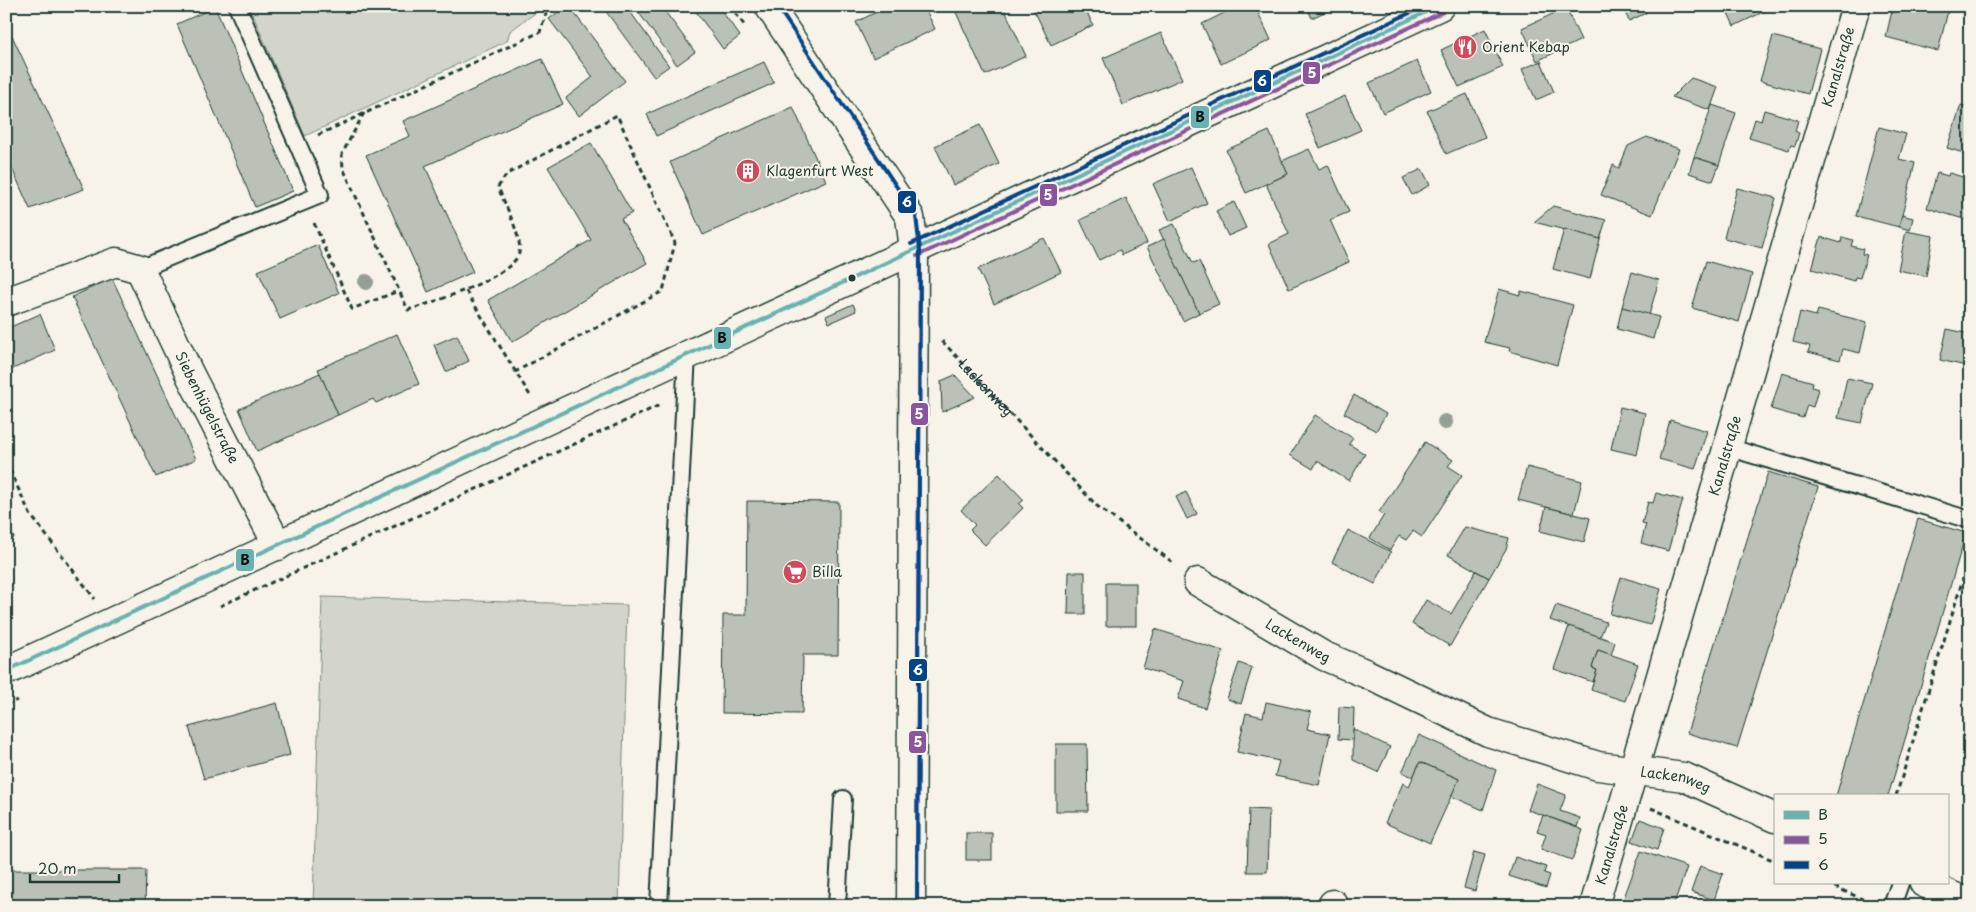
<svg xmlns="http://www.w3.org/2000/svg" width="1976" height="912" viewBox="0 0 1976 912" font-family="'Playpen Sans',sans-serif">
	<rect width="100%" height="100%" fill="#f7f3e8"/>
	<filter id="ink" filterUnits="userSpaceOnUse"><feTurbulence type="fractalNoise" baseFrequency=".02" numOctaves="2"/><feDisplacementMap in="SourceGraphic" scale="10" xChannelSelector="R" yChannelSelector="G"/><feConvolveMatrix kernelMatrix="1 2 1 2 8 2 1 2 1" color-interpolation-filters="sRGB"/></filter>
	<g filter="url(#ink)">
		<g fill="#d3d5ca" stroke="#79897f">
			<polygon points="249,6 545,6 510,31 507,41 305,136"/>
			<polygon points="322,597 627,605 619,906 313,906"/>
		</g>
		<g fill="#bbc1b6" stroke="#1f3d34">
			<polygon points="566,6 569,6 625,81 579,116 566,98 593,77 549,19"/>
			<polygon points="602,6 626,6 669,66 654,77"/>
			<polygon points="634,6 661,6 695,52 677,65"/>
			<polygon points="692,6 718,6 740,36 723,49"/>
			<polygon points="889,6 924,6 935,29 873,58 856,22"/>
			<polygon points="953,6 1003,6 1026,56 985,75"/>
			<polygon points="1032,6 1084,6 1093,25 1051,45"/>
			<polygon points="1238,6 1255,6 1271,40 1221,64 1202,24"/>
			<polygon points="1306,6 1337,6 1312,18"/>
			<polygon points="1622,6 1643,6 1646,13 1629,21"/>
			<polygon points="1725,6 1758,6 1761,13 1734,26"/>
			<polygon points="1758,6 1776,6 1761,13"/>
			<polygon points="1893,6 1949,7 1938,51 1886,37"/>
			<polygon points="215,7 293,191 255,207 177,24"/>
			<polygon points="1566,8 1581,40 1537,61 1522,28"/>
			<polygon points="6,23 84,189 30,209 6,155"/>
			<polygon points="1485,29 1503,67 1459,87 1441,50"/>
			<polygon points="1161,33 1182,79 1123,105 1103,58"/>
			<polygon points="1773,36 1820,49 1808,94 1760,81"/>
			<polygon points="542,59 563,104 425,166 473,272 428,292 366,155 410,136 403,121"/>
			<polygon points="1417,61 1431,91 1383,113 1369,83"/>
			<polygon points="1541,61 1554,92 1536,100 1522,69"/>
			<polygon points="764,62 774,83 656,136 647,114"/>
			<polygon points="1691,78 1718,87 1710,110 1672,97"/>
			<polygon points="1467,94 1485,137 1446,154 1427,111"/>
			<polygon points="1345,96 1361,130 1320,148 1305,114"/>
			<polygon points="1712,105 1736,113 1719,165 1694,157"/>
			<polygon points="1961,105 1970,108 1970,155 1947,148"/>
			<polygon points="793,107 826,181 703,235 670,162"/>
			<polygon points="1764,110 1798,120 1795,131 1799,133 1795,146 1791,145 1789,150 1749,138 1755,119 1761,121"/>
			<polygon points="980,125 999,164 953,185 935,146"/>
			<polygon points="1879,127 1906,134 1899,159 1915,163 1899,227 1856,216"/>
			<polygon points="1269,131 1288,174 1246,193 1226,150"/>
			<polygon points="1647,137 1679,149 1652,215 1601,195 1613,165 1619,168 1628,146"/>
			<polygon points="591,143 632,213 621,219 647,263 512,342 488,300 591,240 548,167"/>
			<polygon points="1309,149 1319,169 1328,165 1349,212 1330,220 1349,262 1289,289 1269,244 1289,234 1266,184 1288,174 1282,161"/>
			<polygon points="1694,157 1719,165 1713,181 1689,173"/>
			<polygon points="1191,167 1207,203 1170,221 1153,184"/>
			<polygon points="1422,169 1430,185 1412,195 1403,178"/>
			<polygon points="1937,173 1948,176 1949,173 1970,179 1970,209 1967,220 1927,208"/>
			<polygon points="1737,188 1776,198 1762,248 1724,238"/>
			<polygon points="1126,198 1147,243 1122,255 1120,250 1099,260 1080,220"/>
			<polygon points="1234,202 1246,228 1228,236 1216,211"/>
			<polygon points="1553,206 1606,220 1600,239 1534,222"/>
			<polygon points="1902,215 1913,218 1910,230 1899,227"/>
			<polygon points="1174,224 1193,263 1199,261 1219,304 1199,313 1159,230"/>
			<polygon points="1564,229 1600,239 1590,279 1553,269"/>
			<polygon points="1906,231 1933,236 1926,276 1898,270"/>
			<polygon points="1821,237 1841,243 1842,237 1853,240 1851,246 1863,249 1862,254 1867,255 1860,278 1855,277 1854,281 1812,269"/>
			<polygon points="1044,238 1061,272 994,304 978,269"/>
			<polygon points="1164,239 1199,313 1183,321 1147,247"/>
			<polygon points="318,245 339,293 280,319 258,271"/>
			<polygon points="1706,261 1752,274 1739,322 1692,308"/>
			<polygon points="1632,272 1659,280 1649,315 1622,307"/>
			<polygon points="112,278 196,459 156,477 72,297"/>
			<polygon points="1499,289 1520,295 1521,291 1573,305 1557,365 1509,351 1510,348 1484,342"/>
			<polygon points="853,304 856,311 829,323 826,316"/>
			<polygon points="1622,307 1659,317 1653,339 1617,329"/>
			<polygon points="1818,310 1867,322 1860,353 1843,349 1840,360 1808,352 1810,346 1793,342 1800,312 1816,316"/>
			<polygon points="40,314 55,350 6,372 6,329"/>
			<polygon points="1947,329 1970,334 1970,367 1940,360"/>
			<polygon points="397,334 419,384 376,403 373,399 338,415 318,369"/>
			<polygon points="457,335 469,361 446,372 434,345"/>
			<polygon points="320,373 338,415 257,451 239,409"/>
			<polygon points="1782,373 1813,382 1812,387 1818,389 1813,407 1807,405 1803,418 1771,409"/>
			<polygon points="955,375 975,397 942,412 941,381"/>
			<polygon points="1847,378 1872,383 1862,423 1838,418"/>
			<polygon points="1354,395 1386,414 1376,431 1344,413"/>
			<polygon points="1620,407 1645,413 1637,455 1611,449"/>
			<polygon points="1315,415 1353,438 1349,444 1365,454 1349,481 1317,461 1313,469 1290,455"/>
			<polygon points="1670,420 1707,431 1695,469 1659,459"/>
			<polygon points="1425,442 1453,460 1448,466 1462,475 1422,537 1413,531 1406,540 1399,536 1390,550 1370,538 1384,515 1379,512"/>
			<polygon points="1527,467 1582,481 1574,514 1518,500"/>
			<polygon points="1768,472 1818,487 1737,748 1687,733"/>
			<polygon points="999,474 1024,500 1019,504 1023,508 985,545 970,530 975,525 961,510"/>
			<polygon points="1186,492 1197,514 1187,519 1176,497"/>
			<polygon points="1656,493 1683,500 1668,551 1641,543 1646,524 1642,523 1648,502 1653,503"/>
			<polygon points="747,501 839,502 838,655 803,655 802,714 722,713 723,615 746,615"/>
			<polygon points="1546,507 1590,518 1584,542 1540,531"/>
			<polygon points="1918,519 1966,533 1898,763 1888,796 1836,796"/>
			<polygon points="6,520 14,538 6,542"/>
			<polygon points="1465,527 1509,538 1506,549 1489,578 1448,555"/>
			<polygon points="1348,530 1391,552 1375,584 1332,562"/>
			<polygon points="1476,571 1489,578 1450,646 1412,624 1426,600 1451,614"/>
			<polygon points="1069,572 1085,572 1085,614 1068,614"/>
			<polygon points="1621,577 1661,589 1650,625 1610,614"/>
			<rect x="1106" y="583" width="30" height="43"/>
			<polygon points="1556,605 1606,622 1600,637 1550,620"/>
			<polygon points="1569,626 1615,642 1611,655 1598,650 1592,668 1597,670 1593,682 1554,669"/>
			<polygon points="1155,629 1223,651 1205,708 1178,699 1184,681 1143,668"/>
			<polygon points="1598,650 1638,664 1625,701 1591,690 1597,670 1592,668"/>
			<polygon points="1239,663 1252,668 1241,704 1227,699"/>
			<polygon points="1266,702 1311,712 1307,729 1330,734 1319,785 1275,776 1279,761 1237,752 1246,713 1263,717"/>
			<polygon points="277,703 290,755 204,779 189,727"/>
			<polygon points="1339,707 1354,708 1353,740 1338,739"/>
			<polygon points="1353,729 1390,747 1378,772 1353,760"/>
			<polygon points="1419,735 1496,770 1483,810 1451,796 1459,779 1420,762 1413,777 1402,772"/>
			<polygon points="1056,744 1087,744 1088,811 1056,811"/>
			<polygon points="1420,762 1459,779 1430,843 1385,823 1403,783 1409,786"/>
			<polygon points="1537,784 1566,795 1560,811 1580,818 1577,827 1528,810"/>
			<polygon points="1249,809 1269,810 1267,872 1247,872"/>
			<polygon points="1543,815 1583,830 1572,860 1541,849 1546,834 1537,831"/>
			<polygon points="1640,819 1664,828 1657,850 1632,841"/>
			<rect x="966" y="833" width="26" height="27"/>
			<polygon points="1641,851 1687,867 1673,906 1630,906 1622,903"/>
			<polygon points="1474,852 1485,855 1475,891 1464,888"/>
			<polygon points="1515,857 1546,867 1544,873 1550,875 1546,888 1509,876"/>
			<polygon points="1700,866 1723,874 1714,900 1691,892"/>
			<polygon points="6,870 146,870 145,906 6,906"/>
			<rect x="1262" y="898" width="38" height="8"/>
		</g>
		<g fill="none" stroke-linecap="round" stroke-linejoin="round">
			<g stroke="#1f3d34" stroke-width="20">
				<g id="lane">
					<polyline points="140,269 320,195 237,6"/>
					<polyline points="1727,447 1970,520"/>
					<polyline points="659,906 687,354"/>
					<polyline points="837,906 843,799"/>
					<polyline points="1892,906 1900,883"/>
				</g>
			</g>
			<g stroke="#1f3d34" stroke-width="31">
				<g id="street">
					<polyline points="769,6 910,217 914,250 911,906"/>
					<path id="s2" d="M6 302 116 262 140 269 190 375 278 546"/>
					<path id="s3" d="M1198 582 1324 656 1367 674 1488 732 1598 766 1684 777 1775 818"/>
					<polyline points="1924,883 1970,904"/>
					<polyline points="1333,906 1333,904"/>
					<path id="s4" d="M1594 906 1856 6"/>
				</g>
			</g>
			<g stroke="#1f3d34" stroke-width="31">
				<polyline id="secondary" points="6,671 1440,6"/>
			</g>
			<g stroke="#1f3d34" stroke-width="3" stroke-dasharray="5 4" stroke-linecap="butt">
				<polyline points="730,6 745,26"/>
				<path d="M364 113 342 154 343 168 408 310C431 303 513 277 519 253 523 238 504 203 498 187L507 174 617 115 675 243 663 291 515 372"/>
				<polyline points="318,135 540,32 547,11 553,6"/>
				<polyline points="314,223 352,309 398,291"/>
				<polyline points="466,291 531,397"/>
				<path id="s1" d="M942 341 1097 506 1175 564"/>
				<polyline points="6,462 30,514 95,599"/>
				<polyline points="220,606 660,405"/>
				<polyline points="6,705 17,700"/>
				<polyline points="1896,796 1970,556"/>
				<polyline points="1651,808 1775,861"/>
				<polyline points="1826,883 1869,902"/>
			</g>
			<use href="#lane" stroke="#f7f3e8" stroke-width="16"/>
			<use href="#street" stroke="#f7f3e8" stroke-width="28"/>
			<use href="#secondary" stroke="#f7f3e8" stroke-width="28"/>
			<g stroke="#f7f3e8" stroke-width="8">
				<polyline id="bus-1" points="6,671 1439,6"/>
			</g>
			<g stroke="#f7f3e8" stroke-width="8">
				<g id="bus-2">
					<polyline points="917,256 1443,12"/>
					<polyline points="917,906 920,250"/>
				</g>
			</g>
			<g stroke="#f7f3e8" stroke-width="8">
				<g id="bus-3">
					<polyline points="777,6 916,216 920,250 917,906"/>
					<polyline points="911,244 1425,6"/>
				</g>
			</g>
			<use href="#bus-1" stroke="#68b2b3" stroke-width="4"/>
			<use href="#bus-2" stroke="#8b559d" stroke-width="4"/>
			<use href="#bus-3" stroke="#044486" stroke-width="4"/>
		</g>
		<g fill="#949f96">
			<circle cx="366" cy="282" r="8"/>
			<circle cx="1445" cy="422" r="8"/>
		</g>
	</g>
	<defs>
		<g id="restaurant-disc" transform="scale(1.25)"><circle r="9.5" fill="#d1495b" stroke="#f7f3e8"/><path d="M-5-6h1v4h1v-4h1v4h1v-4h1v5L-1.5 .5V6h-2V.5L-5-1ZM5-6V6H3V1.5H1.5Q1.5-4 5-6Z" fill="#fff"/></g>
		<g id="building-disc" transform="scale(1.25)"><circle r="9.5" fill="#d1495b" stroke="#f7f3e8"/><path d="M-4-6H4V6H1V3H-1V6H-4ZM-2.5-4.3h1.7v1.8h-1.7ZM.8-4.3h1.7v1.8H.8ZM-2.5-1h1.7V.8h-1.7ZM.8-1h1.7V.8H.8Z" fill="#fff"/></g>
		<g id="supermarket-disc" transform="scale(1.25)"><circle r="9.5" fill="#d1495b" stroke="#f7f3e8"/><path d="M-6-5.5h2.5l.6 2H6L4.5 2H-2.5L-4.4-4H-6ZM-1.5 3.2a1.3 1.3 0 1 0 .1 0ZM3 3.2a1.3 1.3 0 1 0 .1 0Z" fill="#fff"/></g>
	</defs>
	<g fill-rule="evenodd">
		<use href="#restaurant-disc" x="1465" y="47"/>
		<use href="#building-disc" x="748" y="171"/>
		<use href="#supermarket-disc" x="795" y="572"/>
	</g>
	<circle fill="#1f3d34" stroke="#f7f3e8" stroke-width="2" cx="852" cy="278" r="4.5"/>
	<g text-anchor="middle" stroke-width="4" stroke-linejoin="round" paint-order="stroke">
		<g font-size="14" fill="#1f3d34" stroke="#f7f3e8" text-anchor="start">
			<text x="1482" y="52">Orient Kebap</text>
			<text x="766" y="176">Klagenfurt West</text>
			<text x="812" y="577">Billa</text>
		</g>
		<g font-size="14" fill="#1f3d34" stroke="#f7f3e8">
			<text dy="5" stroke="none"><textPath href="#s4" startOffset="874">Kanalstraße</textPath></text>
			<text dy="5" stroke="none"><textPath href="#s1" startOffset="64">Lackenweg</textPath></text>
			<text dy="5" stroke="none"><textPath href="#s2" startOffset="296">Siebenhügelstraße</textPath></text>
			<text dy="5" stroke="none"><textPath href="#s4" startOffset="469">Kanalstraße</textPath></text>
			<text dy="5" stroke="none"><textPath href="#s3" startOffset="116">Lackenweg</textPath></text>
			<text dy="5" stroke="none"><textPath href="#s3" startOffset="521">Lackenweg</textPath></text>
			<text dy="5" stroke="none"><textPath href="#s4" startOffset="64">Kanalstraße</textPath></text>
		</g>
	</g>
	<g stroke="#f7f3e8" stroke-width="2">
		<rect x="1302" y="61" width="19" height="24" rx="5" fill="#8b559d"/>
		<rect x="1253" y="69" width="19" height="24" rx="5" fill="#044486"/>
		<rect x="1190" y="105" width="20" height="24" rx="5" fill="#68b2b3"/>
		<rect x="1039" y="183" width="19" height="24" rx="5" fill="#8b559d"/>
		<rect x="897" y="190" width="20" height="24" rx="5" fill="#044486"/>
		<rect x="713" y="326" width="19" height="24" rx="5" fill="#68b2b3"/>
		<rect x="910" y="402" width="19" height="24" rx="5" fill="#8b559d"/>
		<rect x="235" y="548" width="20" height="24" rx="5" fill="#68b2b3"/>
		<rect x="908" y="658" width="20" height="24" rx="5" fill="#044486"/>
		<rect x="908" y="730" width="19" height="24" rx="5" fill="#8b559d"/>
	</g>
	<g font-size="14" text-anchor="middle" font-weight="bold" fill="#fff">
		<text x="1312" y="78">5</text>
		<text x="1262" y="86">6</text>
		<text x="1048" y="200">5</text>
		<text x="907" y="207">6</text>
		<text x="919" y="419">5</text>
		<text x="918" y="675">6</text>
		<text x="918" y="747">5</text>
	</g>
	<g font-size="14" text-anchor="middle" font-weight="bold" fill="#111">
		<text x="1200" y="122">B</text>
		<text x="722" y="343">B</text>
		<text x="245" y="565">B</text>
	</g>
	<rect width="1976" height="912" fill="none" stroke="#f7f3e8" stroke-width="25"/>
	<rect x="12" y="12" width="1951" height="887" fill="none" stroke="#1f3d34" stroke-width="2" filter="url(#ink)"/>
	<rect x="1774" y="794" width="175" height="90" fill="#f7f3e8" stroke="#a1aaa0"/>
	<rect x="1784" y="811" width="25" height="8" fill="#68b2b3" stroke="#a1aaa0"/>
	<text x="1818" y="820" font-size="15" fill="#1f3d34">B</text>
	<rect x="1784" y="836" width="25" height="8" fill="#8b559d" stroke="#a1aaa0"/>
	<text x="1818" y="844" font-size="15" fill="#1f3d34">5</text>
	<rect x="1784" y="861" width="25" height="8" fill="#044486" stroke="#a1aaa0"/>
	<text x="1818" y="870" font-size="15" fill="#1f3d34">6</text>
	<path d="M30 874v8h89v-8" fill="none" stroke="#1f3d34" stroke-width="2.5"/>
	<text x="38" y="874" font-size="15" fill="#1f3d34" stroke="#f7f3e8" stroke-width="4" paint-order="stroke">20 m</text>
</svg>
